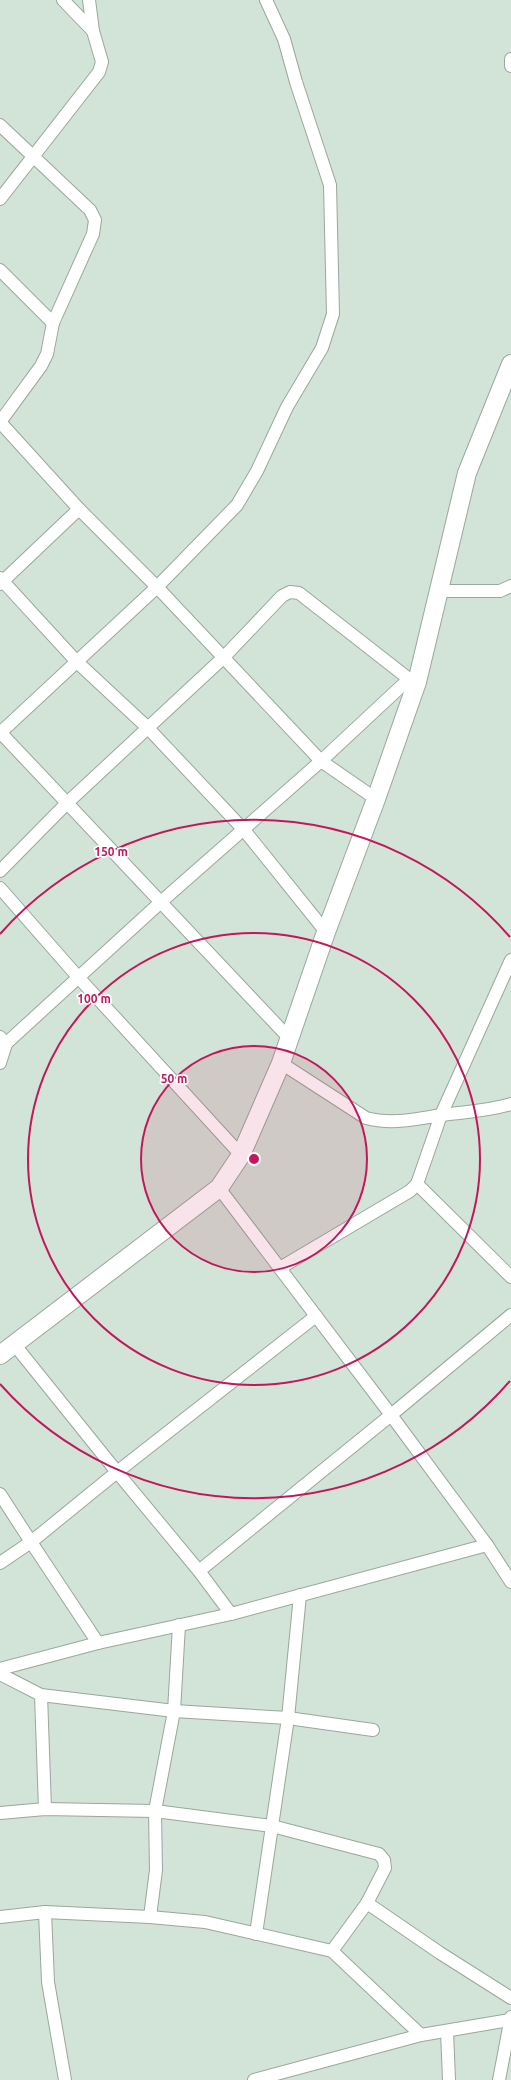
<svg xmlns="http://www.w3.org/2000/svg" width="511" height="2080" viewBox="0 0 511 2080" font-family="Ubuntu,sans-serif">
	<rect width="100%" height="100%" fill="#d2e3d7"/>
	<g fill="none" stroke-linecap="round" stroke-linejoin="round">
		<g stroke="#98a89d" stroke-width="14">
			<g id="street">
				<polyline points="63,0 93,31"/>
				<polyline points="511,59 511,66"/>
				<polyline points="0,125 90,210 95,220 93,234 53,323 47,354 41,366 0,422"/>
				<polyline points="0,199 99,72 102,62 93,31 89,0"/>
				<polyline points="0,270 53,323"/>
				<polyline points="0,422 79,509 157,587 321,761 376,799"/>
				<polyline points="0,578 77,662 148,728 244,830 326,932"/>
				<polyline points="0,584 79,509"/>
				<polyline points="439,591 500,591 511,586"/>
				<polyline points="0,732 290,1039"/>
				<polyline points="0,733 157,587 237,505 257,471 287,407 322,348 333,314 330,185 296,82 284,39 266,0"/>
				<polyline points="0,871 67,803 224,657 282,596 290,592 299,593 409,679"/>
				<polyline points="0,888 78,977 241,1155"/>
				<polyline points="0,1037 6,1044 0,1063"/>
				<polyline points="0,1049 162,901 321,761 409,679 417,682"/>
				<path d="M281 1063 366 1118C392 1125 415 1119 442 1115 465 1112 488 1111 511 1104"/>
				<polyline points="417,1184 511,1277"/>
				<polyline points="219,1188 391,1415 199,1571 231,1614"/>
				<polyline points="280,1268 410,1191 417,1184 441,1115 511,960"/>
				<polyline points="0,1494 31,1542 117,1472 14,1344"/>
				<polyline points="487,1545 391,1415 511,1315"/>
				<polyline points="0,1563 31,1542 98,1643"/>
				<polyline points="199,1571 117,1472 316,1316"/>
				<polyline points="0,1669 98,1643 231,1614 487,1545 511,1582"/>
				<polyline points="0,1674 41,1695 174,1711 288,1718 373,1730"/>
				<polyline points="41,1695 45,1809"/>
				<polyline points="0,1813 45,1809 155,1811 272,1826 379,1854 384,1860 385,1868 367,1903"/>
				<polyline points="45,1912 48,1982 65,2080"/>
				<polyline points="0,1917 45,1912 150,1917 205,1922 332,1951 421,2035"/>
				<polyline points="150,1917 156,1870 155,1811 174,1711 179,1625"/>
				<polyline points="256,1934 288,1718 300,1595"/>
				<polyline points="332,1951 367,1903 440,1953 511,1998"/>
				<polyline points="447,2031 449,2080"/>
				<polyline points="254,2080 421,2035 510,2020"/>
				<polyline points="499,2080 511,2017"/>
			</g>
		</g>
		<g stroke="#98a89d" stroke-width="20">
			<polyline id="secondary" points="0,1355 219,1188 241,1155 281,1063 326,932 376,799 417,682 467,473 511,364"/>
		</g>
		<use href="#street" stroke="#fff" stroke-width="12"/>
		<use href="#secondary" stroke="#fff" stroke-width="18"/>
	</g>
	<circle cx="254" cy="1159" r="113" fill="#c2185b" fill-opacity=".12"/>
	<g fill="none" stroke="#c2185b" stroke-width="2">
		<circle cx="254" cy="1159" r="113"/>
		<circle cx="254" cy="1159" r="226"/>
		<path d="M510 1381A339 339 0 0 1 0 1384M0 934A339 339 0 0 1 510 937"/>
	</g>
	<circle cx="254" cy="1159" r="6" fill="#c2185b" stroke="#fff" stroke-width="2"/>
	<g font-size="12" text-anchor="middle" font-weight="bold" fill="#c2185b" stroke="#fff" stroke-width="3.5" stroke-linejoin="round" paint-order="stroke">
		<text x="111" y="856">150 m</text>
		<text x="94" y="1003">100 m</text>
		<text x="174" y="1083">50 m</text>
	</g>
</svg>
